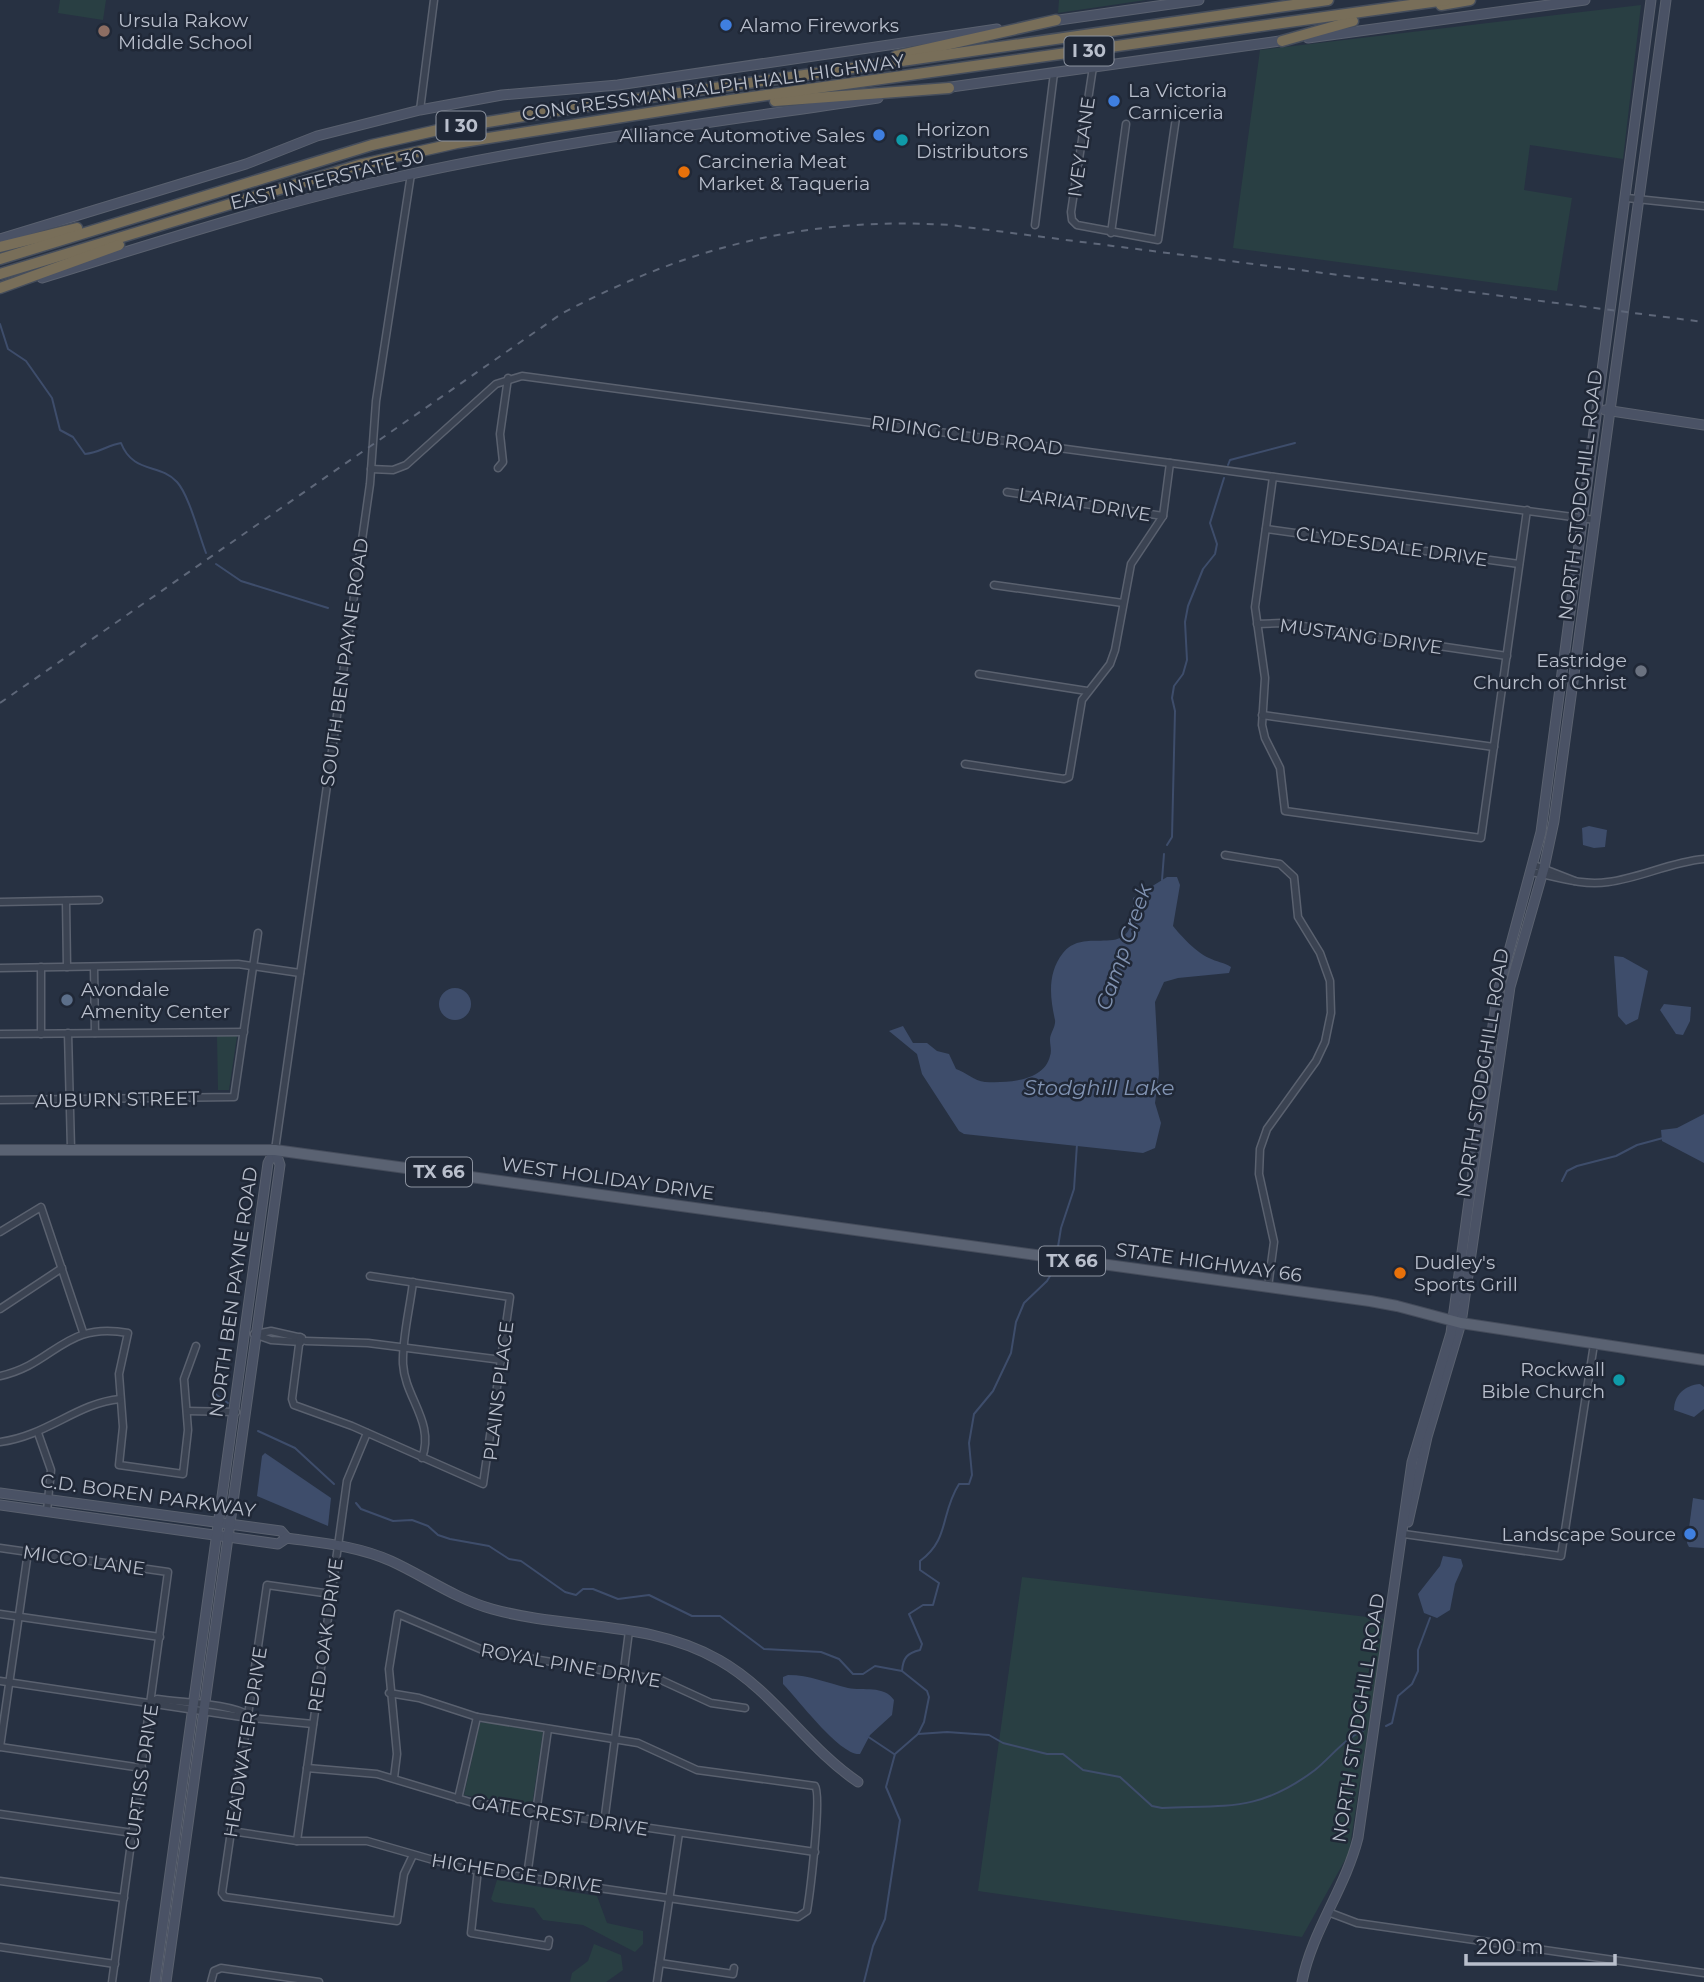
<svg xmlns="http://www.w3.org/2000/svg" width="1704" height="1982" viewBox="0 0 1704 1982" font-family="Montserrat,sans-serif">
	<rect width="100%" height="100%" fill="#273142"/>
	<g fill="#293f43">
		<polygon points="60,0 106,0 103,20 58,13"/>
		<polygon points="1059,0 1146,0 1058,13"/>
		<polygon points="1641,5 1623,159 1530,145 1524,190 1572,198 1557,291 1233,248 1260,50"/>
		<polygon points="217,1036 237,1036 229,1090 218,1090"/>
		<polygon points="1022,1577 1385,1619 1349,1853 1302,1937 978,1891"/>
		<polygon points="488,1722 543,1731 532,1806 464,1795 480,1723"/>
		<polygon points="497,1880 597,1896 607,1923 643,1931 643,1944 635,1952 583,1925 543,1920 534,1908 494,1902 491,1899"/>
		<polygon points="594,1944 621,1955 623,1970 606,1982 570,1982 572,1973 588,1961"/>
	</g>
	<g fill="#3e4d6b">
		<polygon points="1589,826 1607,830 1605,847 1594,848 1583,845 1582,828"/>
		<path d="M1167 877H1177L1180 885 1173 926C1180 935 1198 954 1209 958 1217 962 1223 962 1231 967L1229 973 1178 978 1164 982 1155 1002 1159 1074 1155 1103 1161 1123 1155 1148 1143 1153 964 1134 959 1131 922 1074 917 1054 889 1031 903 1026 913 1043H927L937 1051 949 1054 956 1069C966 1072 974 1081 985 1082 1006 1083 1044 1082 1050 1056 1052 1051 1050 1045 1050 1040 1050 1033 1056 1027 1055 1020 1050 998 1047 973 1063 953 1087 922 1138 969 1133 898Z"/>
		<polygon points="1614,956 1623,957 1648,971 1638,1019 1626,1025 1618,1016"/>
		<circle cx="455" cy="1004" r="16"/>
		<polygon points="1664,1004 1691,1007 1690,1021 1683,1035 1676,1034 1660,1010"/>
		<polygon points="1704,1114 1704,1163 1662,1141 1661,1130 1677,1128"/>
		<path d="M1700 1384 1704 1387V1409L1694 1417 1674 1410C1674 1395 1685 1385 1700 1384Z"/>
		<polygon points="265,1453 331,1498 328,1526 257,1496 262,1456"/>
		<polygon points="1693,1498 1704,1500 1704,1548 1689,1547 1687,1543"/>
		<polygon points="1443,1556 1461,1559 1463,1566 1455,1584 1450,1610 1437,1618 1424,1613 1418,1594 1440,1566"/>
		<path d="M788 1675C810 1675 827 1683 848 1688 863 1691 884 1685 894 1700L892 1715 870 1735 860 1754C840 1756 798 1699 783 1684V1677Z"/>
	</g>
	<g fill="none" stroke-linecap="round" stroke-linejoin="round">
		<g stroke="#3e4d6b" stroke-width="2">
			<path d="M0 324 8 349 26 361 52 398 60 430 73 437 85 454C99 453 108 445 121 443 133 474 160 463 177 482 189 495 199 535 206 553"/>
			<polyline points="1228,465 1230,460 1295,443"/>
			<polyline points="216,564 241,581 328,608"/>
			<polyline points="1167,845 1172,837 1175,711 1172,698 1174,686 1183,674 1187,660 1185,622 1188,606 1203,569 1215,554 1217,544 1210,523 1224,478"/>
			<polyline points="1162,880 1164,854"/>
			<polyline points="1562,1181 1567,1171 1577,1166 1616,1156 1637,1145 1663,1138"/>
			<polyline points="1057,1253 1061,1228 1074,1189 1077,1144"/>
			<polyline points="214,1393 228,1403"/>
			<polyline points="258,1431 295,1448 334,1484"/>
			<polyline points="356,1503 361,1509 393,1521 412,1520 428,1526 438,1535 450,1539 489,1546 509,1559 521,1561 565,1592 576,1595 583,1589 593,1589 618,1599 649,1595 692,1616 720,1616 764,1649 821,1652 839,1659 853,1674 863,1674 875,1666 902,1671"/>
			<polyline points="1386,1726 1392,1723 1398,1696 1412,1684 1418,1671 1418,1650 1430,1618"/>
			<path d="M918 1734 947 1732 989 1735 1003 1743 1047 1754H1063L1083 1770 1120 1777 1152 1806 1162 1808C1228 1805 1259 1812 1315 1770 1331 1757 1345 1738 1364 1730"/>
			<polyline points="867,1736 894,1754"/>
			<path d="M864 1982 873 1946 885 1919 900 1820 886 1787 895 1754 918 1734 924 1722 929 1697 927 1691 902 1671C903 1658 907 1653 920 1650L922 1644 909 1614 923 1605H933L939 1583 920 1570V1561C950 1539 940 1514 959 1484H969L972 1475 969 1443 974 1414 993 1391 1011 1353 1016 1322 1024 1303 1047 1281 1056 1266"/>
		</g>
		<g stroke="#5a616f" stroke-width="9">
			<g id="street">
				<polyline points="1093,67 1071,212 1072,220 1077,225 1158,240 1177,111"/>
				<polyline points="420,110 434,0"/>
				<polyline points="1627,198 1704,206"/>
				<polyline points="1035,225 1054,73"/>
				<polyline points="1111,233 1126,124"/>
				<polyline points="498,468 503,462 500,434 508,378"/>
				<polyline points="371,469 393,470 406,465 496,384 522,376 1595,520"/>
				<polyline points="1273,477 1255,607 1265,678 1262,725 1265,738 1280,768 1285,811 1481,838 1527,510"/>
				<polyline points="1007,492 1163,516"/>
				<polyline points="1266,529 1519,564"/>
				<polyline points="994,585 1123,603"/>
				<polyline points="1257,624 1282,623 1507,656"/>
				<polyline points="979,674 1087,691"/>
				<polyline points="1262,715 1494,747"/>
				<polyline points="965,764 1064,779 1069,777 1082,700 1110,664 1115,650 1131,564 1163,516 1170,463"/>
				<polyline points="1225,855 1280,864 1294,877 1298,917 1320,953 1330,981 1331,1013 1325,1042 1316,1061 1267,1129 1260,1149 1259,1174 1274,1242 1268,1287"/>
				<polyline points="1534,865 1575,881"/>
				<path d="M1532 872C1557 877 1582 886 1608 882 1641 878 1670 862 1704 859"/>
				<polyline points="66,901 67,967"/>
				<polyline points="0,902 99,900"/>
				<polyline points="41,967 41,1034"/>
				<polyline points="94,967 95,1033"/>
				<polyline points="0,968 238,964 300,973"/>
				<polyline points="68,1033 71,1149"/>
				<polyline points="0,1034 244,1032"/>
				<polyline points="0,1100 234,1097 258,933"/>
				<polyline points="275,1150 370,484 376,401 411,174"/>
				<polyline points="0,1232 41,1207 83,1332"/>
				<path d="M413 1282C410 1308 402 1338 403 1364 405 1398 435 1422 422 1458"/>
				<polyline points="0,1309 62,1268"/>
				<polyline points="254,1334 271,1340 301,1342"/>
				<polyline points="256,1334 271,1331 302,1338"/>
				<polyline points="300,1337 292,1399 294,1405 352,1426 483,1484 510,1297 370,1276"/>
				<polyline points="306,1341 368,1343 502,1360"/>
				<path d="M0 1376C55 1364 64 1321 128 1333L119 1374 123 1427 119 1465 183 1474 188 1430 184 1379 196 1346"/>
				<polyline points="187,1411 236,1412"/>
				<polyline points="38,1433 51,1470 47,1511"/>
				<path d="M0 1442C47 1436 77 1403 120 1399"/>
				<polyline points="1404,1534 1561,1556 1594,1344"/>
				<polyline points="0,1548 168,1572 112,1982"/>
				<polyline points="331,1594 267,1585 222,1893 225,1897 397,1921 404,1874 413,1855"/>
				<polyline points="0,1614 160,1637"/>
				<polyline points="0,1681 242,1717 313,1724"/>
				<path d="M151 1702 157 1699C181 1703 230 1703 250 1716"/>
				<polyline points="0,1747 28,1552"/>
				<polyline points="0,1747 142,1768"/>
				<polyline points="307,1768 377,1774 470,1802 815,1852"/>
				<polyline points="394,1778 397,1754 389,1669 398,1614 485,1651 661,1680 711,1703 745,1708"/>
				<polyline points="458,1799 477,1717"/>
				<polyline points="0,1814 133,1833"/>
				<polyline points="604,1823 629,1631"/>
				<path d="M231 1831 297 1841H367L461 1868 798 1917 807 1911C810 1893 822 1795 815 1786L697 1770 638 1743 477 1717 419 1698 389 1693"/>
				<polyline points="297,1841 347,1481 367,1433"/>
				<polyline points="478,1869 471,1933 548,1946 549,1940"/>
				<polyline points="527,1876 548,1729"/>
				<polyline points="0,1881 124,1898"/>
				<polyline points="1328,1912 1357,1923 1704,1973"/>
				<polyline points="0,1947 115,1964"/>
				<polyline points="660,1963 733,1974 734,1968"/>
				<polyline points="211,1982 214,1971 221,1968 319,1982"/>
				<polyline points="657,1982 679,1833"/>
			</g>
		</g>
		<g stroke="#5a616f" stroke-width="11">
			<g id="secondary">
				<polyline points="1052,21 1199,0"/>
				<polyline points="1308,38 1585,0"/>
				<polyline points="944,88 1287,40"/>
				<polyline points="0,239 246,164 317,136 420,110 502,95 618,85 997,29"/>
				<path d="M42 278C158 242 274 204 393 178 554 142 715 122 878 98"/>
				<polyline points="1605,410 1704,425"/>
				<polyline points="0,1493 281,1531 287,1538"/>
				<path d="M0 1505 278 1544 287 1538C322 1543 358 1546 391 1561 424 1576 456 1599 492 1609 567 1630 650 1620 719 1660 774 1691 806 1747 858 1782"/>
				<polyline points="1408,1522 1427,1437 1461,1323 1510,987 1544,868 1554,821 1666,0"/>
				<polyline points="155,1982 268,1163 275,1150"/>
				<polyline points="166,1982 280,1165 275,1150"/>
				<path d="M1302 1982C1312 1931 1345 1889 1358 1838L1412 1462 1451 1333 1497 996 1541 832 1651 0"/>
			</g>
		</g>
		<g stroke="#454c5b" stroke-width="12">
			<polyline id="primary" points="0,1150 275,1150 1370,1301 1397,1306 1461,1323 1704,1360"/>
		</g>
		<g stroke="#464e5c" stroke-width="13">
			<g id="highway">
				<polyline points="1441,5 1470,0"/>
				<polyline points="1282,41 1353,21"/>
				<polyline points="896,56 1056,20"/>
				<polyline points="775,101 949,88"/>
				<polyline points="0,247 77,228"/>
				<polyline points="0,259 372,145 438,130 574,108 1328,0"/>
				<polyline points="0,274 359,165 457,143 731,100 1446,0"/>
				<polyline points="0,288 119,245"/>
			</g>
		</g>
		<use href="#street" stroke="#3b4352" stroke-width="6"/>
		<use href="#secondary" stroke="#4a5265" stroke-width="9"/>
		<use href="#primary" stroke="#5a6272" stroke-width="10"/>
		<use href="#highway" stroke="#786e59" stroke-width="10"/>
		<path stroke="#5e6779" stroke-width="2" stroke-dasharray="7 7" stroke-linecap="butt" d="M0 703 561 314C687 247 807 216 950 225L1704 322"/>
	</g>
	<g fill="#3f7fe0" stroke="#202837" stroke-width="2.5">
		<circle cx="726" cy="25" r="7"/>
		<circle cx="1114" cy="101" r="7"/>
		<circle cx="879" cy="135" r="7"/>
		<circle cx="1690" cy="1534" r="7"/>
	</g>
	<circle fill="#8d6e63" stroke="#202837" stroke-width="2.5" cx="104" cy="31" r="7"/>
	<g fill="#0f9aa8" stroke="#202837" stroke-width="2.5">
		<circle cx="902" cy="140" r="7"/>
		<circle cx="1619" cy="1380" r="7"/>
	</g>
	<g fill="#e8710a" stroke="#202837" stroke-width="2.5">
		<circle cx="684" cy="172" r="7"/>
		<circle cx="1400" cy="1273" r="7"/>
	</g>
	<circle fill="#6b7280" stroke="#202837" stroke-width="2.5" cx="1641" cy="671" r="7"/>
	<circle fill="#5c6f8a" stroke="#202837" stroke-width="2.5" cx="67" cy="1000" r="7"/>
	<g text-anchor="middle" stroke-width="5" stroke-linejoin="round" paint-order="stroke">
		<g fill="#202837" stroke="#8b929f" stroke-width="2">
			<rect x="1064.5" y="36.5" width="49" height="29" rx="5"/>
			<rect x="436.5" y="111.5" width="49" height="29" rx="5"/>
			<rect x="406" y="1157.5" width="66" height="29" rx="5"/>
			<rect x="1039" y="1246.5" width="66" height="29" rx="5"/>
		</g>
		<g font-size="18" font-weight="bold" fill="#b9bfcc">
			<text x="1089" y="57">I 30</text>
			<text x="461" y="132">I 30</text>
			<text x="439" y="1178">TX 66</text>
			<text x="1072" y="1267">TX 66</text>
		</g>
		<g font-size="19" fill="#b9bfcc" stroke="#202837" text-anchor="start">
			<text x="118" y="27">Ursula Rakow<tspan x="118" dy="22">Middle School</tspan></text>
			<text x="740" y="32">Alamo Fireworks</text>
			<text x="1128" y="97">La Victoria<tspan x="1128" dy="22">Carniceria</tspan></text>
			<text x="916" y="136">Horizon<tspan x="916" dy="22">Distributors</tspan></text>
			<text x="865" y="142" text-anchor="end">Alliance Automotive Sales</text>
			<text x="698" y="168">Carcineria Meat<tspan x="698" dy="22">Market &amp; Taqueria</tspan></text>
			<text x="1627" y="667" text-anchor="end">Eastridge<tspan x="1627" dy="22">Church of Christ</tspan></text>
			<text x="81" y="996">Avondale<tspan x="81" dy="22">Amenity Center</tspan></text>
			<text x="1414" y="1269">Dudley's<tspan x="1414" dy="22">Sports Grill</tspan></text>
			<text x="1605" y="1376" text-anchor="end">Rockwall<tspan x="1605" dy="22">Bible Church</tspan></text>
			<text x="1676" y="1541" text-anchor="end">Landscape Source</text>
		</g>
		<g font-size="19" fill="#b9bfcc" stroke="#202837">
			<text transform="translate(713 87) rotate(-8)" y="7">CONGRESSMAN RALPH HALL HIGHWAY</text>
			<text transform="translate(1081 147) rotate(-82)" y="7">IVEY LANE</text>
			<text transform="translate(327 179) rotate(-14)" y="7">EAST INTERSTATE 30</text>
			<text transform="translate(967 435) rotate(8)" y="7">RIDING CLUB ROAD</text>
			<text transform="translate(1580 495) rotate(-83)" y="7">NORTH STODGHILL ROAD</text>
			<text transform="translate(1085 504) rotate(9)" y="7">LARIAT DRIVE</text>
			<text transform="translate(1392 546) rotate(8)" y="7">CLYDESDALE DRIVE</text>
			<text transform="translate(1361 636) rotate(8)" y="7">MUSTANG DRIVE</text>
			<text transform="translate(344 662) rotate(-82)" y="7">SOUTH BEN PAYNE ROAD</text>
			<text transform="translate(1482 1073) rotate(-81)" y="7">NORTH STODGHILL ROAD</text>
			<text transform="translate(117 1099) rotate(-1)" y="7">AUBURN STREET</text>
			<text transform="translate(608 1178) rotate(8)" y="7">WEST HOLIDAY DRIVE</text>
			<text transform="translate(1209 1262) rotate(8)" y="7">STATE HIGHWAY 66</text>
			<text transform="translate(233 1292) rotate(-82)" y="7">NORTH BEN PAYNE ROAD</text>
			<text transform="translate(498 1391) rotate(-83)" y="7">PLAINS PLACE</text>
			<text transform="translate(148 1495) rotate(8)" y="7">C.D. BOREN PARKWAY</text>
			<text transform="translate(84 1560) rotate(8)" y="7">MICCO LANE</text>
			<text transform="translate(325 1635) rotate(-82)" y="7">RED OAK DRIVE</text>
			<text transform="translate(571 1665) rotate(10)" y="7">ROYAL PINE DRIVE</text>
			<text transform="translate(1358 1718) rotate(-81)" y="7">NORTH STODGHILL ROAD</text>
			<text transform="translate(245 1742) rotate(-81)" y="7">HEADWATER DRIVE</text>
			<text transform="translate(141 1777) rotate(-82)" y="7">CURTISS DRIVE</text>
			<text transform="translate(560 1815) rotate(9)" y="7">GATECREST DRIVE</text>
			<text transform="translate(517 1873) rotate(9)" y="7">HIGHEDGE DRIVE</text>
		</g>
		<g font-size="21" font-style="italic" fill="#8193b2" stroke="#202837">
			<text transform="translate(1124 947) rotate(-71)" y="7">Camp Creek</text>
			<text x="1099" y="1095">Stodghill Lake</text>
		</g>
	</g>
	<path d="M1466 1954v10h149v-10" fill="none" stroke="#b9bfcc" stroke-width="3.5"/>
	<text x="1476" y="1954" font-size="21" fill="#b9bfcc" stroke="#202837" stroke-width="5" paint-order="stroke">200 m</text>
</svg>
